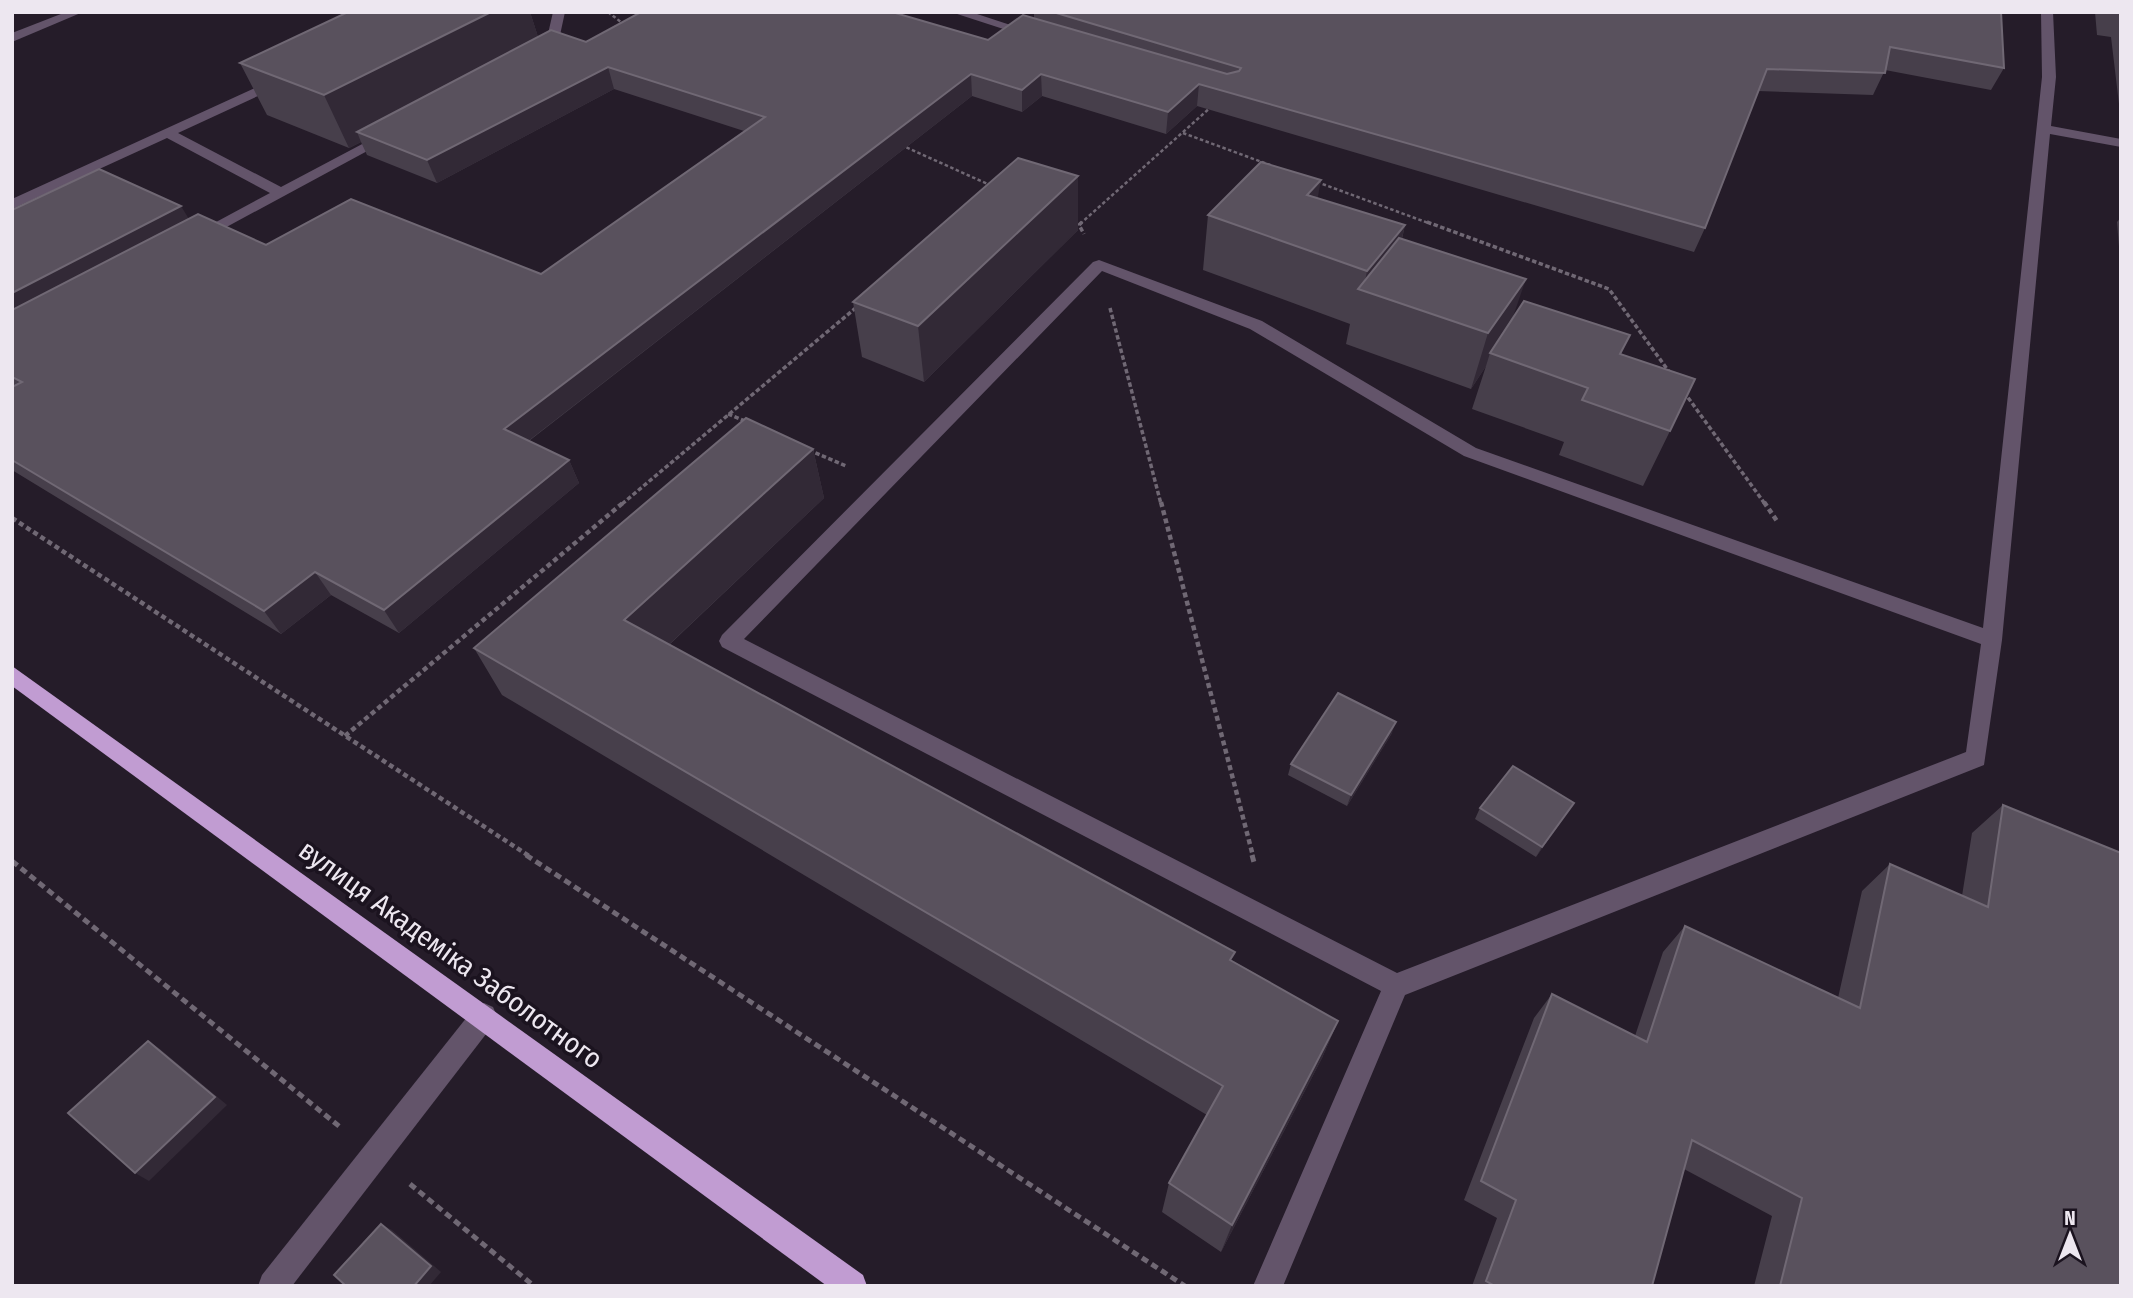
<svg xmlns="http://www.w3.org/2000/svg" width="2133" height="1298" viewBox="0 0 2133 1298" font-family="'Fira Sans Condensed',sans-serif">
	<rect width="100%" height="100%" fill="#251c29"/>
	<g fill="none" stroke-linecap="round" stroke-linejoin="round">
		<g stroke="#706874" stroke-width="2.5" stroke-dasharray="3.5 2.5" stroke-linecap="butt">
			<polyline points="608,12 626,26"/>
			<polyline points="1183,133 1270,165"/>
			<polyline points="901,145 992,186"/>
			<polyline points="1317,182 1431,224"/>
			<polyline points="1080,224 1211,107"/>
		</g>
		<g stroke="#706874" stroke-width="3.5" stroke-dasharray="4.5 2.5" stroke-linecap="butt">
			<polyline points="1082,222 1079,225 1084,234"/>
			<polyline points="1427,222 1609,289 1670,373"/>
			<polyline points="1110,308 1161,504"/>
			<polyline points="1684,392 1765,504"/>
			<polyline points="728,414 747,422"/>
			<polyline points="809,450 846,466"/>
			<polyline points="622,504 858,306"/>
		</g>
		<g stroke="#706874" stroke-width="4.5" stroke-dasharray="5 3.5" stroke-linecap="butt">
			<polyline points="1161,502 1253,856"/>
			<polyline points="1764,502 1777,521"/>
			<polyline points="12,518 529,856"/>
			<polyline points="345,736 624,502"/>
		</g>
		<g stroke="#706874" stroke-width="5" stroke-dasharray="7 4.5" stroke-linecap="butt">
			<polyline points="526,855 1185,1286"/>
			<polyline points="1252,855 1255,866"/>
			<polyline points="12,861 340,1127"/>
			<polyline points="410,1184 534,1286"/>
		</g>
		<g fill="#63546a" fill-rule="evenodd">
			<polygon points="66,12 83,12 12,42 12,33"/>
			<polygon points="553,12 565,12 557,49 548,57 538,57 538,51 545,47"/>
			<polygon points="951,12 971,12 1038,34 1028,37"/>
			<path d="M2041 12H2053L2056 77 2051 126 2121 139V147L2050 134 2002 640 1984 765 1405 995 1283 1286H1253L1381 991 722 647 719 641 722 635 1093 262 1099 260 1262 321 1476 448 1983 628 2042 77ZM1102 271 1250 329 1464 456 1981 644 1966 752 1397 973 744 639Z"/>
			<polygon points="281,76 288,80 286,83 178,133 281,187 383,133 395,136 197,243 192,241 192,235 270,193 167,138 12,209 12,199"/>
			<polygon points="484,1003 493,1007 497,1016 493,1025 292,1286 258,1286 262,1275 475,1007"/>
		</g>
		<polygon fill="#c19cd2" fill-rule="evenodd" points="12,666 863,1275 867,1286 827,1286 12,686"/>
	</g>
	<g fill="#473f4b">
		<polygon points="348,12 530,12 538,37 586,42 988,40 1034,18 1034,12 2001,12 2004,68 1991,90 1885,70 1873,95 1758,91 1705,228 1694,252 1197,106 1166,134 1042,96 1022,112 972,96 529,441 569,460 579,483 399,633 331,595 281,634 12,470 12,210 189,219 266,245 541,274 744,131 614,89 437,183 367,155 361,142 349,148 267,115 240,63"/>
		<polygon points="2095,12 2121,12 2121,104 2119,104 2111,37 2097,35"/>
		<polygon points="1078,176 1078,230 924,382 862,357 853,302"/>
		<polygon points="1317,198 1405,225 1402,239 1512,320 1621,355 1670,431 1643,486 1559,455 1564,442 1472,409 1486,366 1471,389 1346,344 1350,324 1203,270 1208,215"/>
		<polygon points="2121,217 2121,271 2117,222"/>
		<polygon points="813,449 824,498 669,645 1233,961 1338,1021 1322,1058 1221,1252 1162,1212 1169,1183 1207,1115 502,695 474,648"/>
		<polygon points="1392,733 1347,806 1288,775 1291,764"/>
		<polygon points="1574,803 1536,857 1475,819 1480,808"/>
		<polygon points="2003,805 2121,1286 1754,1286 1772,1216 1684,1169 1652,1286 1472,1286 1497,1218 1464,1200 1534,1018 1552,994 1635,1036 1663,952 1685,926 1838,998 1862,891 1890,864 1962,896 1972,833"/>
	</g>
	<g fill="#322936">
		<polygon points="491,12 530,12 541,46 357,132 361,142 349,148 324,95"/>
		<polygon points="608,67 614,89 437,183 427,160"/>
		<polygon points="971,74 972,96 514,452 504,429"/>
		<polygon points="1041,74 1042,96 1022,112 1022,90"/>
		<polygon points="1199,84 1197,106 1166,134 1168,112"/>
		<polygon points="1078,176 1078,230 924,382 918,326"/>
		<polygon points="1321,180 1311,234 1307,195"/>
		<polygon points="181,206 195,229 12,326 12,293"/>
		<polygon points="1405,225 1392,280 1363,291 1367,271"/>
		<polygon points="1526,279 1507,334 1490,353 1486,366 1471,389 1488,333"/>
		<polygon points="813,449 824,498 644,668 624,620"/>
		<polygon points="569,460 579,483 399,633 384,610"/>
		<polygon points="315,572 331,595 281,634 264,611"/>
		<polygon points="1396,722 1392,733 1347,806 1351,795"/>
		<polygon points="1574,803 1567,813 1536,857 1542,847"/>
		<polygon points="1338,1021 1322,1058 1221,1252 1232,1225"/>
		<polygon points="148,1041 160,1049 227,1105 149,1181 135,1173"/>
		<polygon points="381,1224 392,1230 441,1272 429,1286 414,1286"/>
	</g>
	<g fill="#59515d" stroke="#706874" stroke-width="2">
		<polygon points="348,12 491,12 324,95 240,63"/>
		<polygon points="641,12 892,12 988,40 1023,15 1227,74 1239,71 1241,68 1053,12 2001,12 2004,68 1890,47 1885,73 1767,69 1705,228 1199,84 1168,112 1041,74 1022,90 971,74 504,429 569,460 384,610 315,572 264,611 12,460 12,387 22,382 12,377 12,310 198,214 266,245 351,199 541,274 765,117 608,67 427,160 357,132 551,30 586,42"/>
		<polygon points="1018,158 1078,176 918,326 853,302"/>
		<polygon points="1261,162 1321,180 1307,195 1405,225 1367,271 1208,215"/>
		<polygon points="99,169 181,206 12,293 12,210"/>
		<polygon points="1399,238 1526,279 1488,333 1358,289"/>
		<polygon points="1524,301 1630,335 1620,354 1695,379 1670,431 1582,400 1588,388 1490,353"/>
		<polygon points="746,418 813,449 624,620 1235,952 1230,960 1338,1021 1232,1225 1169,1183 1223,1086 474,648"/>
		<polygon points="1338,693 1396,722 1351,795 1291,764"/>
		<polygon points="1513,766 1574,803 1542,847 1480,808"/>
		<polygon points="2003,805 2121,853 2121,1286 1780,1286 1802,1198 1692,1140 1652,1286 1495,1286 1486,1281 1516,1200 1481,1181 1552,994 1647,1042 1685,926 1860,1008 1890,864 1988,907"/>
		<polygon points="148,1041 215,1097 135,1173 68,1113"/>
		<polygon points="381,1224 431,1266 414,1286 346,1286 334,1275"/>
	</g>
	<g text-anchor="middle" stroke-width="7" stroke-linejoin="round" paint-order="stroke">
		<g font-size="28" fill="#ede7f0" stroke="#1b131f">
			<text transform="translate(451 954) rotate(36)" y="10">вулиця Академіка Заболотного</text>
		</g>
	</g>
	<rect width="2133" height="1298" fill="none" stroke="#ede7f0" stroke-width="28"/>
	<g transform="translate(2070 1235)" stroke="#1b131f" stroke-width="5" paint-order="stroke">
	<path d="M0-5L12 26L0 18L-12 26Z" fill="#ede7f0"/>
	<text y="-10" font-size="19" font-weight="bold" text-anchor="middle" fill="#ede7f0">N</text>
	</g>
</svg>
